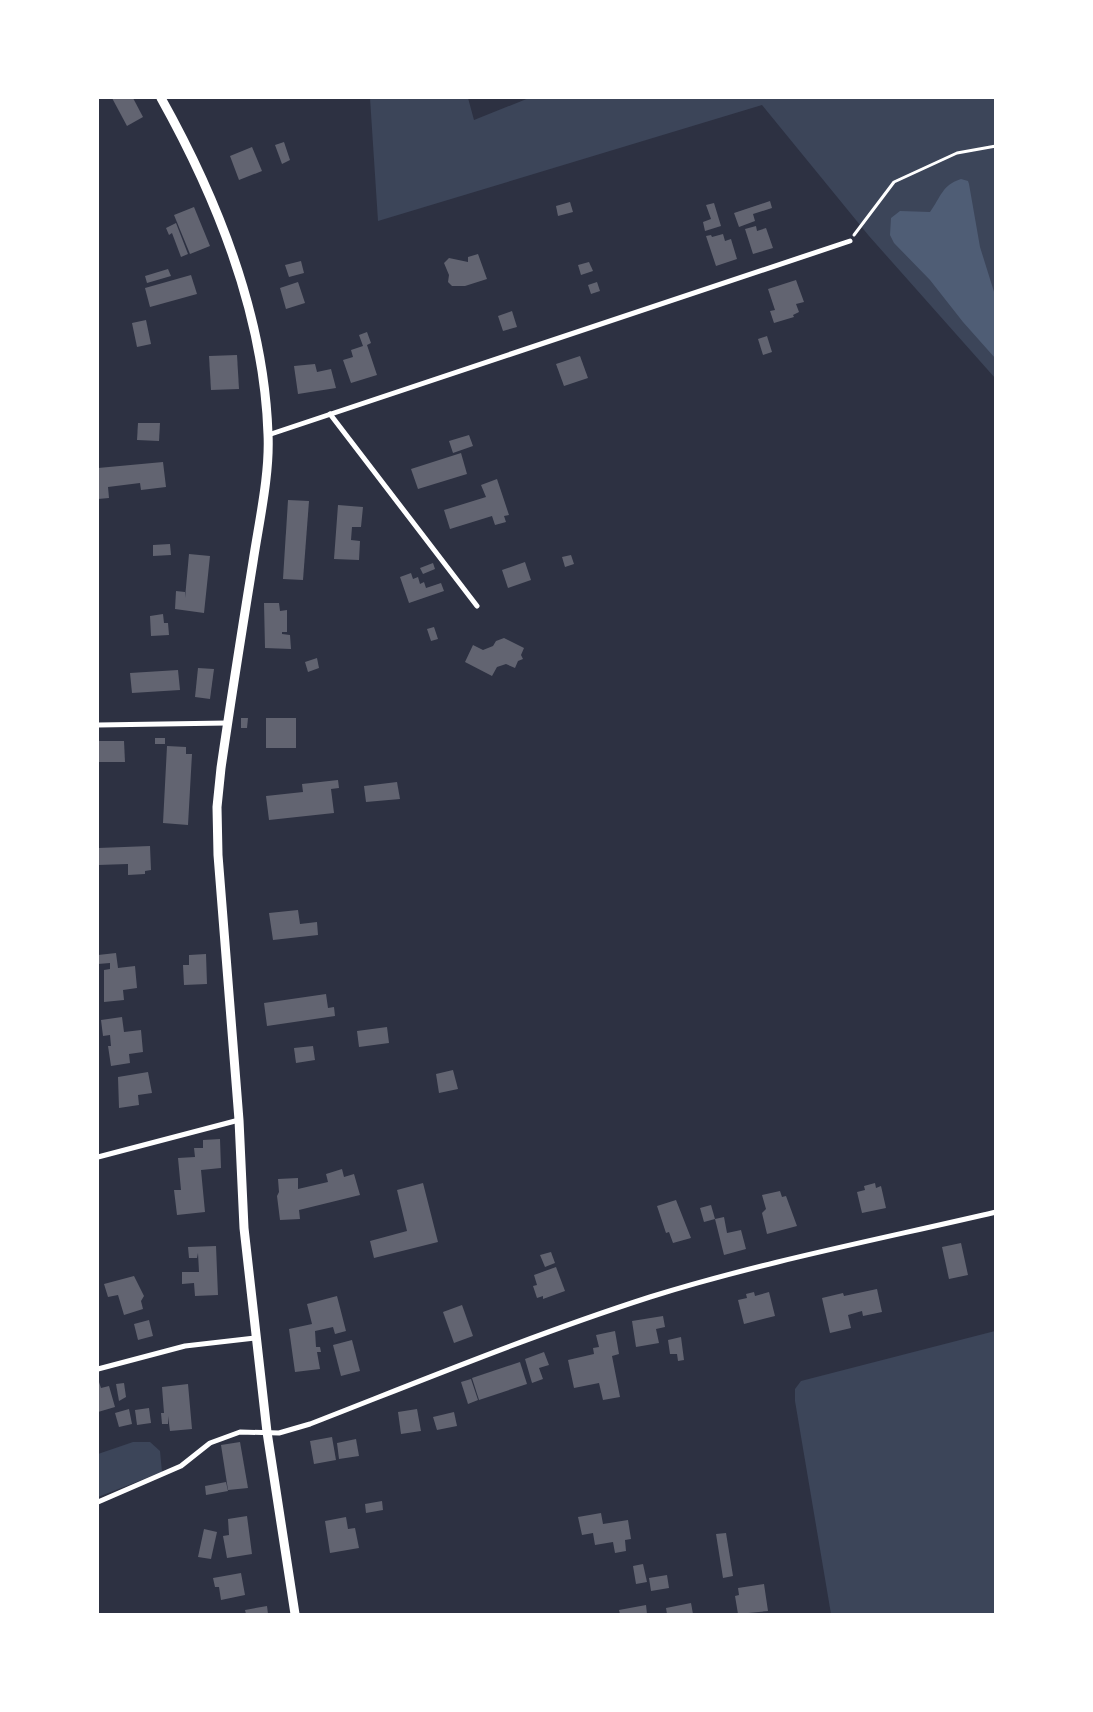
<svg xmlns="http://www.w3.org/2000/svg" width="1093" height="1712" viewBox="0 0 1093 1712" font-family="Rubik,sans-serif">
	<rect width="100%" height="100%" fill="#2d3142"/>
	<g fill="#3c4559">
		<polygon points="370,98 468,98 474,120 529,98 995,98 995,378 869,236 762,105 378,221"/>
		<polygon points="995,1331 995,1614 831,1614 795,1401 795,1389 801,1381"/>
		<polygon points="133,1442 150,1442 160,1451 162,1472 98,1497 98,1454"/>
	</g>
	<path fill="#4f5d75" d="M961 179 968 181 969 184 980 247 995 295V358L963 322 930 280 894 243 890 235 891 218 900 211 930 212C941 197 942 185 961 179Z"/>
	<g fill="#626471">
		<polygon points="112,98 133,98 143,117 127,126"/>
		<polygon points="284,142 290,160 282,164 275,145"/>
		<polygon points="252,147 262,171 239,180 230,156"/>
		<polygon points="770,201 772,208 753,214 755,221 739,227 734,213"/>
		<polygon points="570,202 573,212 558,216 556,206"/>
		<polygon points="714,203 721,226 705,231 703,222 711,219 706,205"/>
		<polygon points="194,207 210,246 190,254 174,215"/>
		<polygon points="176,223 188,254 181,257 172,233 169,235 166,228"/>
		<polygon points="756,226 757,231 766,228 773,248 753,254 745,229"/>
		<polygon points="723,234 725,241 731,239 737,259 716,266 706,236 711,235 712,237"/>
		<polygon points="478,254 487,279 465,286 452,286 448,282 449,275 444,263 449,258 468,262 468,257"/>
		<polygon points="301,261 304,273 289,277 285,265"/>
		<polygon points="589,262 593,271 581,275 578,265"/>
		<polygon points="168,269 171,276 147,283 145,276"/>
		<polygon points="191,275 197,294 150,307 145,288"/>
		<polygon points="796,280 804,302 796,304 799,312 793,315 794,317 774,323 770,311 775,310 768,289"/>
		<polygon points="298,282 305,303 286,309 280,288"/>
		<polygon points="597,282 600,291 591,294 588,285"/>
		<polygon points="512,311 517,327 503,331 498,316"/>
		<polygon points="146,320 151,344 137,347 132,323"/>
		<polygon points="367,332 371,343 367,345 377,375 351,383 343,360 353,357 351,350 363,346 359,335"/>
		<polygon points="767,336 772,352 763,355 758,339"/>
		<polygon points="237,355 239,389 211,390 209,356"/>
		<polygon points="580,356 588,378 564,386 556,364"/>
		<polygon points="315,364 317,372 331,369 336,388 298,394 294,366"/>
		<polygon points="138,423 160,423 159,441 137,440"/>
		<polygon points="469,435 473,446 453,453 449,441"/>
		<polygon points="461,453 467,474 418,489 411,469"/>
		<polygon points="163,462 166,487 141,490 140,483 108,487 109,498 98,499 98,468"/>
		<polygon points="497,479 509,515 504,516 506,522 495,525 492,516 450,529 444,510 486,497 481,485"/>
		<polygon points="288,500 309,501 303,580 283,579"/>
		<polygon points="338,505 363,507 361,527 352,527 351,540 360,541 359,560 334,559"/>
		<polygon points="170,544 171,555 153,556 153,545"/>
		<polygon points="189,554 210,556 204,613 175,609 176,591 185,592 185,598"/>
		<polygon points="571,555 574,564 565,567 562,557"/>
		<polygon points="525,562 531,580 508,588 502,570"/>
		<polygon points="433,563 435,569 423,574 420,568"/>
		<polygon points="411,573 413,579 418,577 420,584 424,582 426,588 441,583 444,591 409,603 400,577"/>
		<polygon points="264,603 279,603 280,611 287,610 287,632 282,632 282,634 290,635 291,649 265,648"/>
		<polygon points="163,614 164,623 168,623 169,635 151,636 150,616"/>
		<polygon points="434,627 438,639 431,641 427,629"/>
		<polygon points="504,638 524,648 521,655 523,659 518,661 515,668 506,664 497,667 492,676 465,662 473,645 483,650 493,646 496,641"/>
		<polygon points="317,658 319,668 308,672 305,662"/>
		<polygon points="198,668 214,669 210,699 195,697"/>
		<polygon points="178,670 180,690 132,693 130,673"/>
		<polygon points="241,718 248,718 247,728 241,728"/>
		<rect x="266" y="718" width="30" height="30"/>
		<rect x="155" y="738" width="10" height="6"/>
		<polygon points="98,741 124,741 125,762 98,762"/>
		<polygon points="167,746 186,747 186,754 192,754 188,825 163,823"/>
		<polygon points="338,780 339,788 331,789 334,813 269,820 266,796 303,792 302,784"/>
		<polygon points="397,782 400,799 366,802 364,786"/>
		<polygon points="150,846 151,870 145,871 145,874 128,875 128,864 98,865 98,848"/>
		<polygon points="298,910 300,924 317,922 318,935 273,940 269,913"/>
		<polygon points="116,953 118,968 135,966 137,988 123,990 124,1000 104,1002 104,970 110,969 110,963 98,964 98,955"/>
		<polygon points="206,954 207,984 184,985 183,965 189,965 189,955"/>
		<polygon points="326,994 328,1008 334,1007 335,1016 267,1026 264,1003"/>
		<polygon points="122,1017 124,1032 141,1030 143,1052 129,1054 130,1063 111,1066 108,1046 111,1046 110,1035 103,1036 101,1020"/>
		<polygon points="387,1027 389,1043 359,1047 357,1031"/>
		<polygon points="313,1046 315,1060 296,1063 294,1048"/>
		<polygon points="453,1070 458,1089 439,1093 436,1074"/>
		<polygon points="148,1072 152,1093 138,1095 139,1105 119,1108 118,1077"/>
		<polygon points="220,1139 221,1168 201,1170 205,1212 177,1215 174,1190 181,1190 178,1158 195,1157 194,1148 203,1148 203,1140"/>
		<polygon points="342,1169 344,1177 354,1174 360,1195 299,1210 300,1219 280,1220 277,1196 279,1192 278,1179 298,1178 298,1189 328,1182 326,1174"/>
		<polygon points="423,1183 438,1242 374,1258 370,1241 407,1231 397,1190"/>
		<polygon points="875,1183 876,1188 881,1186 886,1208 862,1213 857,1192 865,1190 864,1186"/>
		<polygon points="780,1191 782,1197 786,1196 797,1226 767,1234 762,1213 766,1209 762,1195"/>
		<polygon points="676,1200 691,1238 673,1243 669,1232 666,1233 657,1206"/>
		<polygon points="711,1205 715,1219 704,1222 700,1208"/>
		<polygon points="724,1217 727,1233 741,1230 746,1249 724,1255 715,1219"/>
		<polygon points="961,1243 968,1275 949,1279 942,1247"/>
		<polygon points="216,1246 218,1295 195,1296 194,1283 182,1284 182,1272 199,1272 198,1253 197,1258 189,1258 188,1247"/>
		<polygon points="551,1252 555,1263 545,1267 540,1255"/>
		<polygon points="556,1267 565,1291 543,1299 543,1296 537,1298 533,1286 537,1285 534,1275"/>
		<polygon points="134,1276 144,1296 141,1301 143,1309 124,1315 118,1295 108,1297 104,1284"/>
		<polygon points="877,1289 882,1312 863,1316 862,1311 848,1315 851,1328 830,1333 822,1298 843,1293 844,1296"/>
		<polygon points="754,1292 755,1296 769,1292 775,1316 744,1324 738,1300 747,1298 746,1294"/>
		<polygon points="337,1296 346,1331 335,1334 333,1327 315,1331 316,1347 320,1347 321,1352 317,1352 320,1369 295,1372 289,1329 312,1324 307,1304"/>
		<polygon points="462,1305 473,1336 454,1343 443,1312"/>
		<polygon points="663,1316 665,1327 656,1329 659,1343 636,1347 632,1321"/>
		<polygon points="149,1320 153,1336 138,1340 134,1324"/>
		<polygon points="615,1331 619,1354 612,1356 620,1397 603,1400 599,1383 574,1388 568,1360 594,1354 593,1348 599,1347 596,1335"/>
		<polygon points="681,1337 684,1360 678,1361 677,1354 670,1354 668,1340"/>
		<polygon points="352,1340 360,1371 341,1376 333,1345"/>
		<polygon points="544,1352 549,1365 539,1368 543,1379 532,1383 525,1359"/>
		<polygon points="520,1362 527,1384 479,1400 472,1378"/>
		<polygon points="471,1379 478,1400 468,1404 461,1382"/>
		<polygon points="99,1382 101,1388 109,1386 115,1407 98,1412"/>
		<polygon points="124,1383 126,1397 119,1401 116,1384"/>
		<polygon points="188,1384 192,1429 170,1431 168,1416 168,1424 162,1424 161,1413 164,1413 162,1387"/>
		<polygon points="149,1408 151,1423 137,1425 135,1410"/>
		<polygon points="129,1409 132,1424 119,1427 115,1413"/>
		<polygon points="417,1409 421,1431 401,1434 398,1412"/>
		<polygon points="454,1412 457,1426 437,1430 433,1417"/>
		<polygon points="332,1437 336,1460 314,1464 310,1441"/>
		<polygon points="356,1439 359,1456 339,1459 337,1443"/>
		<polygon points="240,1442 248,1488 228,1490 221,1445"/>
		<polygon points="226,1482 228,1491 206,1495 205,1486"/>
		<polygon points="382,1501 383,1510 366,1513 365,1504"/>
		<polygon points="601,1513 603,1524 628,1520 631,1539 625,1540 626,1551 615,1553 613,1542 595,1545 593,1533 582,1535 578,1517"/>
		<polygon points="247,1516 252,1554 227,1558 223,1536 229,1535 228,1519"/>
		<polygon points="346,1517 348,1529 355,1528 359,1548 330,1553 325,1521"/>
		<polygon points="204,1529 217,1532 211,1559 198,1557"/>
		<polygon points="726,1533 733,1576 723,1578 716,1534"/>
		<polygon points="643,1564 647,1582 636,1584 633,1566"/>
		<polygon points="241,1573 245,1595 221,1600 219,1587 215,1587 213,1578"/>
		<polygon points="667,1575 669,1588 651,1591 649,1578"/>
		<polygon points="764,1584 768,1611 738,1614 735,1596 739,1595 738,1588"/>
		<polygon points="691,1603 693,1614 667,1614 666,1608"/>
		<polygon points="646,1605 647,1614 620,1614 619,1610"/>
		<polygon points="267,1606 268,1614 246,1614 245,1610"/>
	</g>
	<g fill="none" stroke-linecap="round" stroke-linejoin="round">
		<polyline stroke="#fff" stroke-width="3" points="854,235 894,182 957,153 996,146"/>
		<g stroke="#fff" stroke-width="5">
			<polyline points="330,414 477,606"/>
			<polyline points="268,435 850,241"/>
			<polyline points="98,725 227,723"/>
			<polyline points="98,1157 239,1120"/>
			<polyline points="98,1369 185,1346 255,1338"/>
			<path d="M98 1502 181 1466 210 1443 240 1432 279 1433 310 1424C423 1380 535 1334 650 1297 762 1262 881 1239 996 1212"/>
		</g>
		<path stroke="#fff" stroke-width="9" d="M161 98C218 200 264 315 268 434 270 474 259 522 253 562 242 630 231 699 221 768L217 807 218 855 239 1120 244 1228 267 1432 295 1614"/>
	</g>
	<rect width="1093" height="1712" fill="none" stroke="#ffffff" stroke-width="198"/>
</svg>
